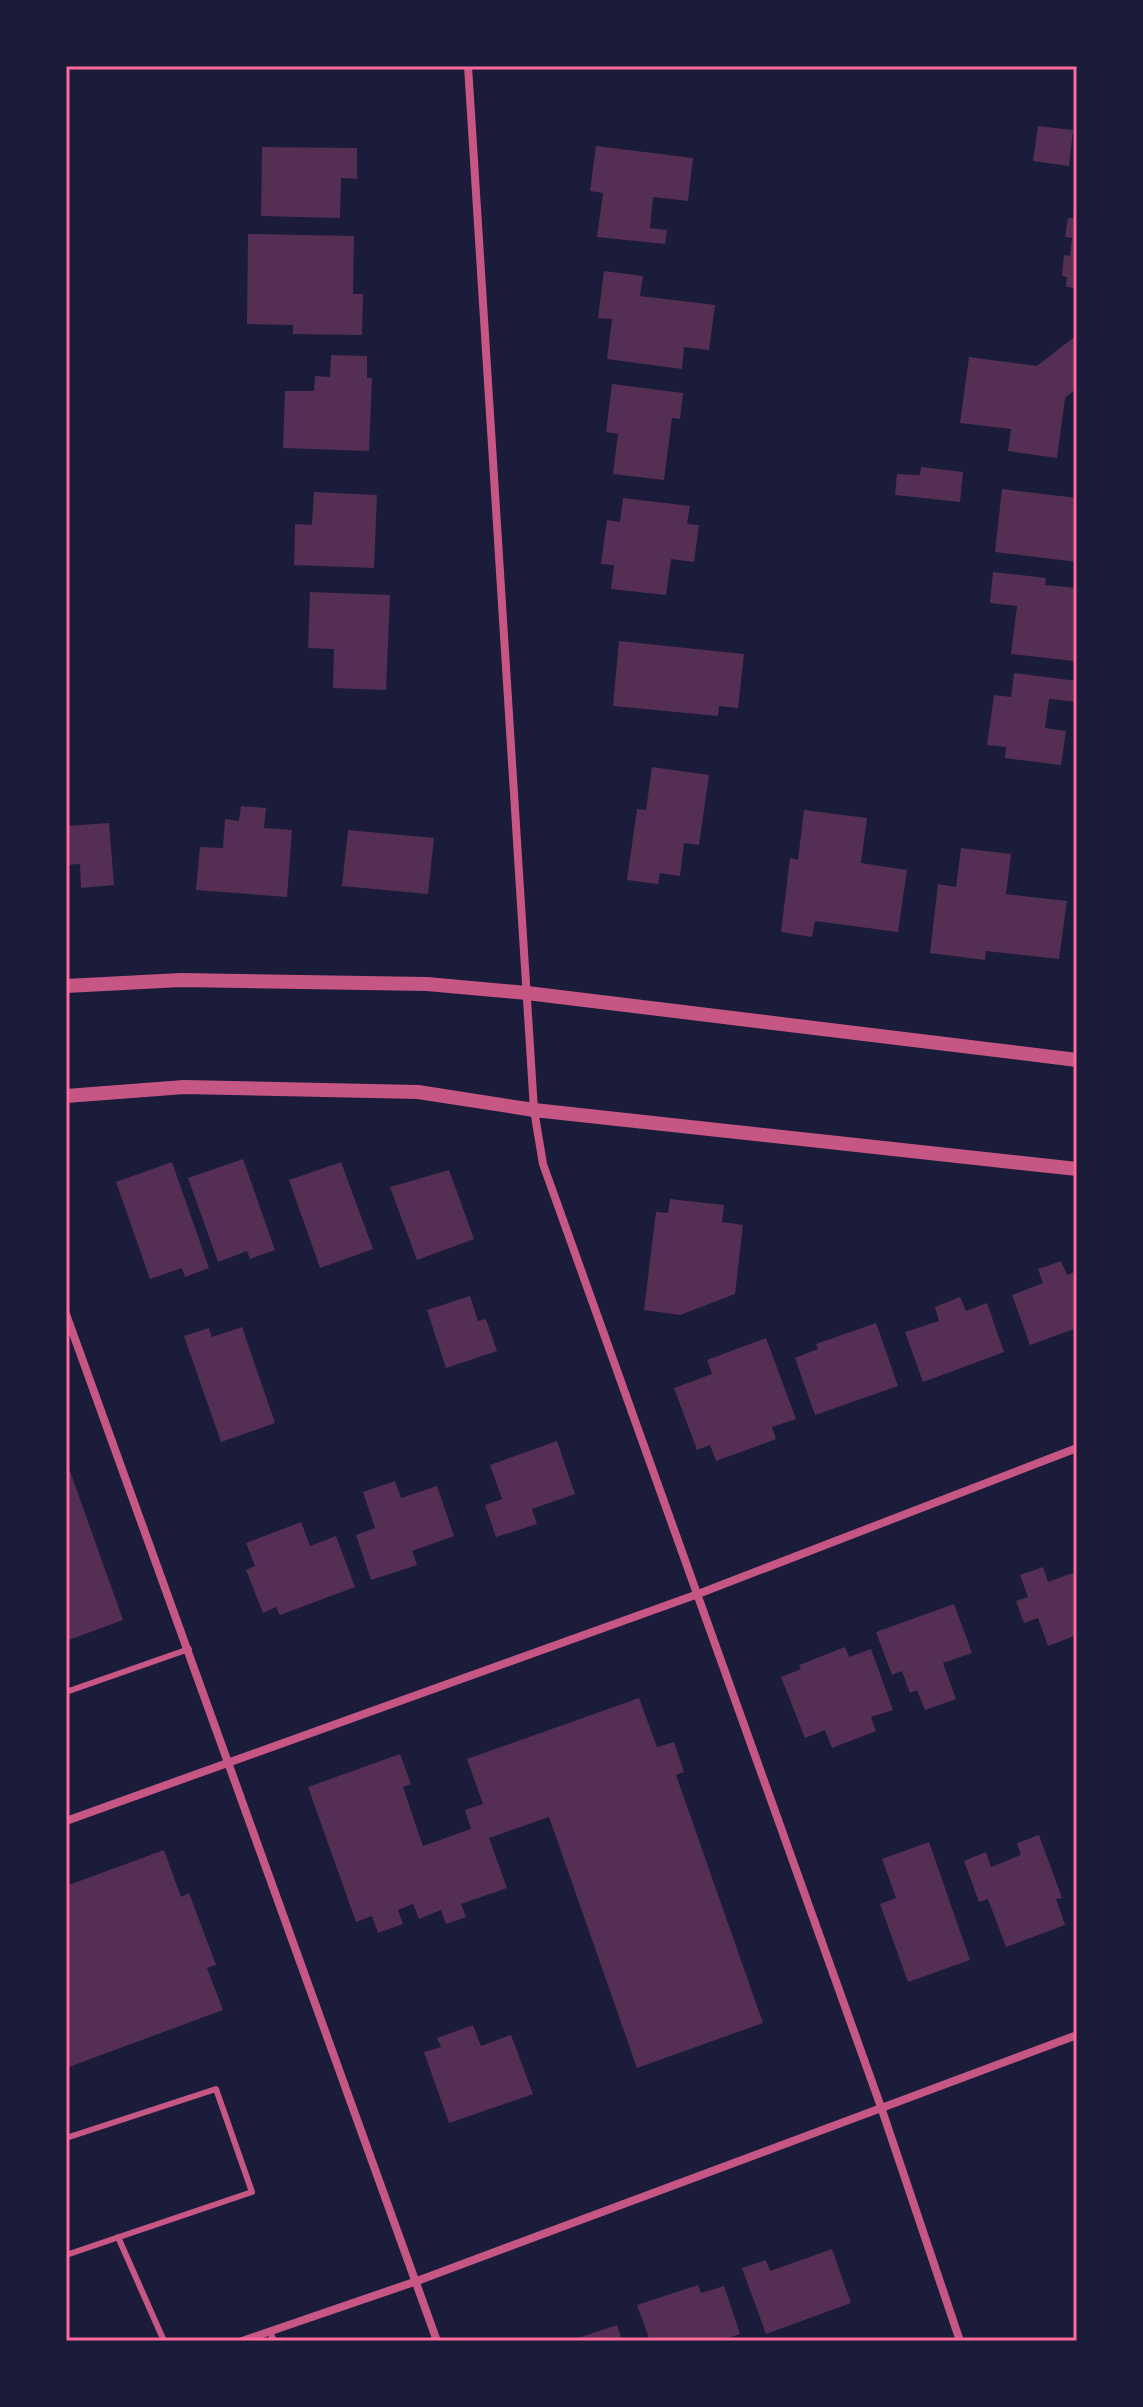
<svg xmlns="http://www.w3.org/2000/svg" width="1143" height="2407" viewBox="0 0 1143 2407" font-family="'Open Sans',sans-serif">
	<rect width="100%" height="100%" fill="#1b1b3a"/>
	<g fill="#542f53">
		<polygon points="1038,126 1073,130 1069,166 1033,161"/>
		<polygon points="596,146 693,158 688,201 653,197 650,228 667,230 665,244 597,237 603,193 590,191"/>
		<polygon points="262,147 357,148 357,179 341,178 340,218 261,216"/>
		<polygon points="1074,210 1077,211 1077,288 1066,287 1067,277 1062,276 1064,255 1070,256 1072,238 1065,237 1068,218 1073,218"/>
		<polygon points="248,234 354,236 353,294 363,294 362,335 293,334 293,325 247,324"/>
		<polygon points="604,271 643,276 640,296 715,305 709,350 684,347 682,369 607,359 612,319 598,318"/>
		<polygon points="1077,335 1077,388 1065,398 1057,458 1008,451 1011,429 960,423 969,357 1037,366"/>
		<polygon points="331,355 367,356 367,378 372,378 369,451 283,448 285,391 314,391 315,376 330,377"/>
		<polygon points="612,384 683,393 680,419 672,418 664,480 613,474 618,434 606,432"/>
		<polygon points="921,467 963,472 960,502 895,495 897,474 920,475"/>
		<polygon points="1002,489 1077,498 1077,562 995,552"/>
		<polygon points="314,492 377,495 374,568 294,565 295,524 312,525"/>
		<polygon points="623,498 690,506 687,524 699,525 694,562 671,559 666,595 611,589 614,565 601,564 607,520 620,522"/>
		<polygon points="993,572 1046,578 1045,585 1077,588 1074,661 1011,654 1017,606 990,603"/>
		<polygon points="310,592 390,595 386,690 333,688 334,649 308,648"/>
		<polygon points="619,641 744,654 738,708 719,706 718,716 613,706"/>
		<polygon points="1014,673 1077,681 1077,702 1049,699 1045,728 1066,731 1061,765 1005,758 1006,747 987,745 994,695 1011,697"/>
		<polygon points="652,767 709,775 699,845 684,843 680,876 660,873 658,884 627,880 637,809 646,810"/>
		<polygon points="241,806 266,808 264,828 292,830 287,897 196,890 200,847 223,848 225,819 239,821"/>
		<polygon points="804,810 867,818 861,863 907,870 898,932 815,921 812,937 781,932 790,858 798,860"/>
		<polygon points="109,823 114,885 81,888 80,864 66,865 66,826"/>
		<polygon points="348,830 434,838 428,894 342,886"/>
		<polygon points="961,848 1011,854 1006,894 1067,901 1059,959 986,951 985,960 930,953 938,884 956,887"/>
		<polygon points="243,1159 275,1250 250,1259 247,1251 218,1262 188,1178"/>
		<polygon points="172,1162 209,1268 185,1277 182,1268 150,1279 116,1182"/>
		<polygon points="341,1162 373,1249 320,1268 289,1180"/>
		<polygon points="449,1170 474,1239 417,1260 390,1187"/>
		<polygon points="670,1199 724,1205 722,1222 743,1225 735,1294 680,1315 644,1310 656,1212 668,1213"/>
		<polygon points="1061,1261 1067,1275 1077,1271 1077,1328 1030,1345 1012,1295 1043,1283 1038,1269"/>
		<polygon points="470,1296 478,1321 486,1319 497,1351 446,1368 427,1310"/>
		<polygon points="960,1297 966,1311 987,1303 1004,1352 923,1382 905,1332 939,1321 935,1307"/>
		<polygon points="876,1323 898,1386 815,1415 795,1358 818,1349 816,1344"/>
		<polygon points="242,1327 275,1423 221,1442 184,1336 209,1328 212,1337"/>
		<polygon points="766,1338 796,1419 772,1427 776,1439 716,1461 710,1445 697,1450 674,1388 712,1374 707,1360"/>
		<polygon points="557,1441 575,1494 532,1509 537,1524 496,1537 485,1505 502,1499 490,1465"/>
		<polygon points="66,1460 123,1620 66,1641"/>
		<polygon points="395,1481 401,1498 437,1486 454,1536 412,1551 417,1565 371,1580 356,1535 375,1528 363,1492"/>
		<polygon points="301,1522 310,1546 336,1536 355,1587 280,1615 276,1607 263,1613 246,1570 255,1566 246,1543"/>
		<polygon points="1043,1567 1048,1582 1073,1573 1077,1583 1077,1635 1048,1646 1038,1618 1024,1623 1016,1601 1028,1597 1020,1575"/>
		<polygon points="954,1604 972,1653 943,1663 956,1699 925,1710 917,1690 910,1693 902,1671 892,1675 876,1632"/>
		<polygon points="845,1647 849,1657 871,1649 893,1710 871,1717 876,1731 832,1748 825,1730 805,1738 781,1677 801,1669 799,1665"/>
		<polygon points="639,1698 657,1747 674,1742 684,1772 676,1775 763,2023 637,2068 549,1817 489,1838 507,1888 461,1904 466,1917 446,1924 441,1910 419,1919 413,1904 398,1910 403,1924 378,1933 372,1916 356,1922 308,1787 400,1754 411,1784 403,1787 423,1846 471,1829 465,1810 483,1804 467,1759"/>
		<polygon points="1039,1835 1062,1898 1056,1899 1065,1925 1006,1947 988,1899 979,1902 964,1861 986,1852 991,1867 1021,1855 1017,1843"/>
		<polygon points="929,1842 970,1960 908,1982 880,1904 896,1898 882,1859"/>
		<polygon points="164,1850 181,1897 189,1893 216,1965 207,1968 223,2010 66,2068 66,1886"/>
		<polygon points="473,2025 481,2046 511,2035 533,2094 449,2123 424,2052 441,2047 437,2038"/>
		<polygon points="832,2249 851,2303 766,2334 742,2268 766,2260 770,2271"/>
		<polygon points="698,2285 701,2293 724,2286 740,2334 718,2341 650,2341 637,2305"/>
		<polygon points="617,2325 622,2341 572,2341 572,2340"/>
	</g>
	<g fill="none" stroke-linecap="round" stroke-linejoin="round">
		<g stroke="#c65784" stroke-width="6">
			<polyline points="66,1692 189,1649"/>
			<polyline points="66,2138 216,2089 252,2192 66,2255"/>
			<polyline points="118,2237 164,2341"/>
			<polyline points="270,2332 274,2341"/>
		</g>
		<g stroke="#c65784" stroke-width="8">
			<polyline points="468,66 534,1110 543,1164 881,2107 960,2341"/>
			<polyline points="66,1314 437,2341"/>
			<polyline points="66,1821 698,1594 1077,1448"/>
			<polyline points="242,2341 417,2281 1077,2035"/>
		</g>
		<g stroke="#c65784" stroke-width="14">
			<polyline points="66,986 181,980 427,984 527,993 1077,1060"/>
			<polyline points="66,1096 184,1087 418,1092 534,1110 1077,1169"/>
		</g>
	</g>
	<rect width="1143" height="2407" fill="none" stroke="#1b1b3a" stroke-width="136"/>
	<rect x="68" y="68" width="1007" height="2271" fill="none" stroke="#ff6b9d" stroke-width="3"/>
</svg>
